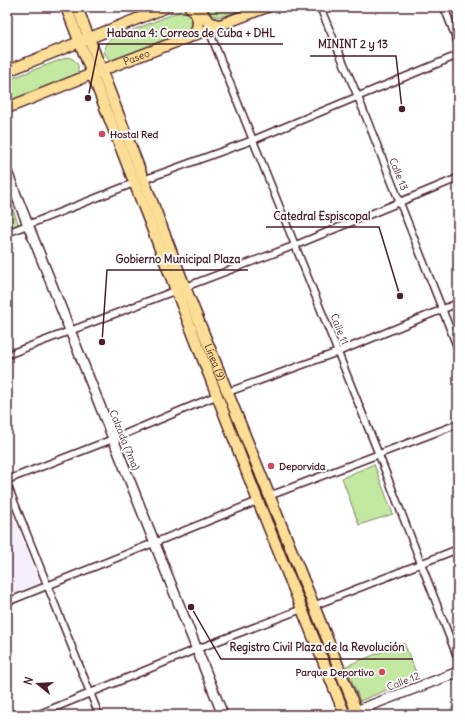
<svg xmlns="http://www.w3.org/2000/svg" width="465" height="722" viewBox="0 0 465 722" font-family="Delius,sans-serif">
	<rect width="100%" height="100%" fill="#fff"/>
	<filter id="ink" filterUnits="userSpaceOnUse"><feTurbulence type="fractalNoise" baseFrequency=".025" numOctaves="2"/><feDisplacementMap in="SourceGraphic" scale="8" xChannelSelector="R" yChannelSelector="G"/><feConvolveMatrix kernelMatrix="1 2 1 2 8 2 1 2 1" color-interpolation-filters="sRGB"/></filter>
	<g filter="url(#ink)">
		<polygon fill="#f6eefc" points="7,500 40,584 7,596"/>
		<g fill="#c2e8a2" stroke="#868466">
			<path d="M207 7H248C236 11 212 26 207 7Z"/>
			<path d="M183 10 190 12 195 21 191 31 116 61C103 60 100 46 111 39Z"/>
			<path d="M68 57C78 60 81 68 76 77L7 104V80Z"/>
			<polygon points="7,193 19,226 7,230"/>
			<polygon points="374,464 393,514 359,525 342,478"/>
			<polygon points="404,643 418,677 360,701 346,666"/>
		</g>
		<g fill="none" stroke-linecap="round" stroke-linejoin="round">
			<g stroke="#4a1f2b" stroke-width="9">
				<g id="minor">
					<polyline points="320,7 358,97 458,349"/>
					<polyline points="444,7 458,43"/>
					<polyline points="208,28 379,455 458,659"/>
					<polyline points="143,180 253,140 458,55"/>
					<polyline points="7,233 134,183"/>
					<polyline points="185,287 296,245 458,178"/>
					<polyline points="7,355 177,290"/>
					<polyline points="228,392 338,352 458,303"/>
					<polyline points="7,480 113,439 218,395"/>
					<polyline points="7,484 99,715"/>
					<polyline points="269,496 458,424"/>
					<polyline points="7,602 258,501"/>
					<polyline points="313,606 458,549"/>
					<polyline points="37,715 197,649 302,609"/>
				</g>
			</g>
			<g stroke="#4a1f2b" stroke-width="12">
				<g id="secondary">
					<polyline points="7,172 223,715"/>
					<polyline points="345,715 458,672"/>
				</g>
			</g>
			<g stroke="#4a1f2b" stroke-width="13">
				<g id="primary">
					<polyline points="66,7 258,501 345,715"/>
					<path id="s1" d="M77 7 185 287 358 715"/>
					<path d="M201 7C203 18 209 25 221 25"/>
					<path d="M190 37C201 28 200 16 190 7"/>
					<polyline points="7,71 167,7"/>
					<path id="s2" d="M7 108 92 74 267 7"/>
				</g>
			</g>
			<use href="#minor" stroke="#fff" stroke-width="6"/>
			<use href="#secondary" stroke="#fff" stroke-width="9"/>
			<use href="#primary" stroke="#fcde96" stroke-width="10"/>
		</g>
	</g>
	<g fill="#d1495b" stroke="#fff" stroke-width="1.5">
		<circle cx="102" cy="134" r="4"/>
		<circle cx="271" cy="466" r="4"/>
		<circle cx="382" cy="672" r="4"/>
	</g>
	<g text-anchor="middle" stroke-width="3.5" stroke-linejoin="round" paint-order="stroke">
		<g font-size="10" fill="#4a1f2b" stroke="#fff">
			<text dy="4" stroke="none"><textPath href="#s2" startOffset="139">Paseo</textPath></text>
			<text transform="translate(399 174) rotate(68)" y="4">Calle 13</text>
			<text transform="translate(340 329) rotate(69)" y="4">Calle 11</text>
			<text dy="4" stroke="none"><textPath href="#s1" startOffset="381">Línea (9)</textPath></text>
			<text transform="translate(125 440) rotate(68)" y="4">Calzada (7ma)</text>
			<text transform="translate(403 681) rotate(-21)" y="4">Calle 12</text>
		</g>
		<g font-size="10" font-weight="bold" fill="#4a1f2b" stroke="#fff" text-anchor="start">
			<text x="110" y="138">Hostal Red</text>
			<text x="279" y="470">Deporvida</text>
			<text x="374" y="676" text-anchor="end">Parque Deportivo</text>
		</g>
	</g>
	<path fill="none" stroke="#4a1f2b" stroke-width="1.5" d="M88 98L99 44H283M402 109L396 56H310M400 296L379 227H266M102 342L107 270H248M191 607L221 659H413"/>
	<g fill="#4a1f2b" stroke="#fff" stroke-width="1.5">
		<circle cx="88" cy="98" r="4"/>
		<circle cx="402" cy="109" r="4"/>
		<circle cx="400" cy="296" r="4"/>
		<circle cx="102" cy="342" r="4"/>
		<circle cx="191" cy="607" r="4"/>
	</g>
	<g font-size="11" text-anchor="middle" font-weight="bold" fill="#4a1f2b" stroke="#fff" stroke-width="3.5" stroke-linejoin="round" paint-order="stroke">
		<text x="191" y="37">Habana 4: Correos de Cuba + DHL</text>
		<text x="353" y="48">MININT 2 y 13</text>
		<text x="322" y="220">Catedral Espiscopal</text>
		<text x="178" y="263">Gobierno Municipal Plaza</text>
		<text x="317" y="651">Registro Civil Plaza de la Revolución</text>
	</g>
	<rect width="465" height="722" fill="none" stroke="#fff" stroke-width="24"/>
	<rect x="12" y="12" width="441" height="698" fill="none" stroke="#4a1f2b" stroke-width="1.5" filter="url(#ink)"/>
	<g transform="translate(38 684) rotate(288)" stroke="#ffffff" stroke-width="3" paint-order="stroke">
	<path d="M0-3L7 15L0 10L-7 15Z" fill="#4a1f2b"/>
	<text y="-6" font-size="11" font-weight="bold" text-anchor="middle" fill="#4a1f2b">N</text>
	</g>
</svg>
